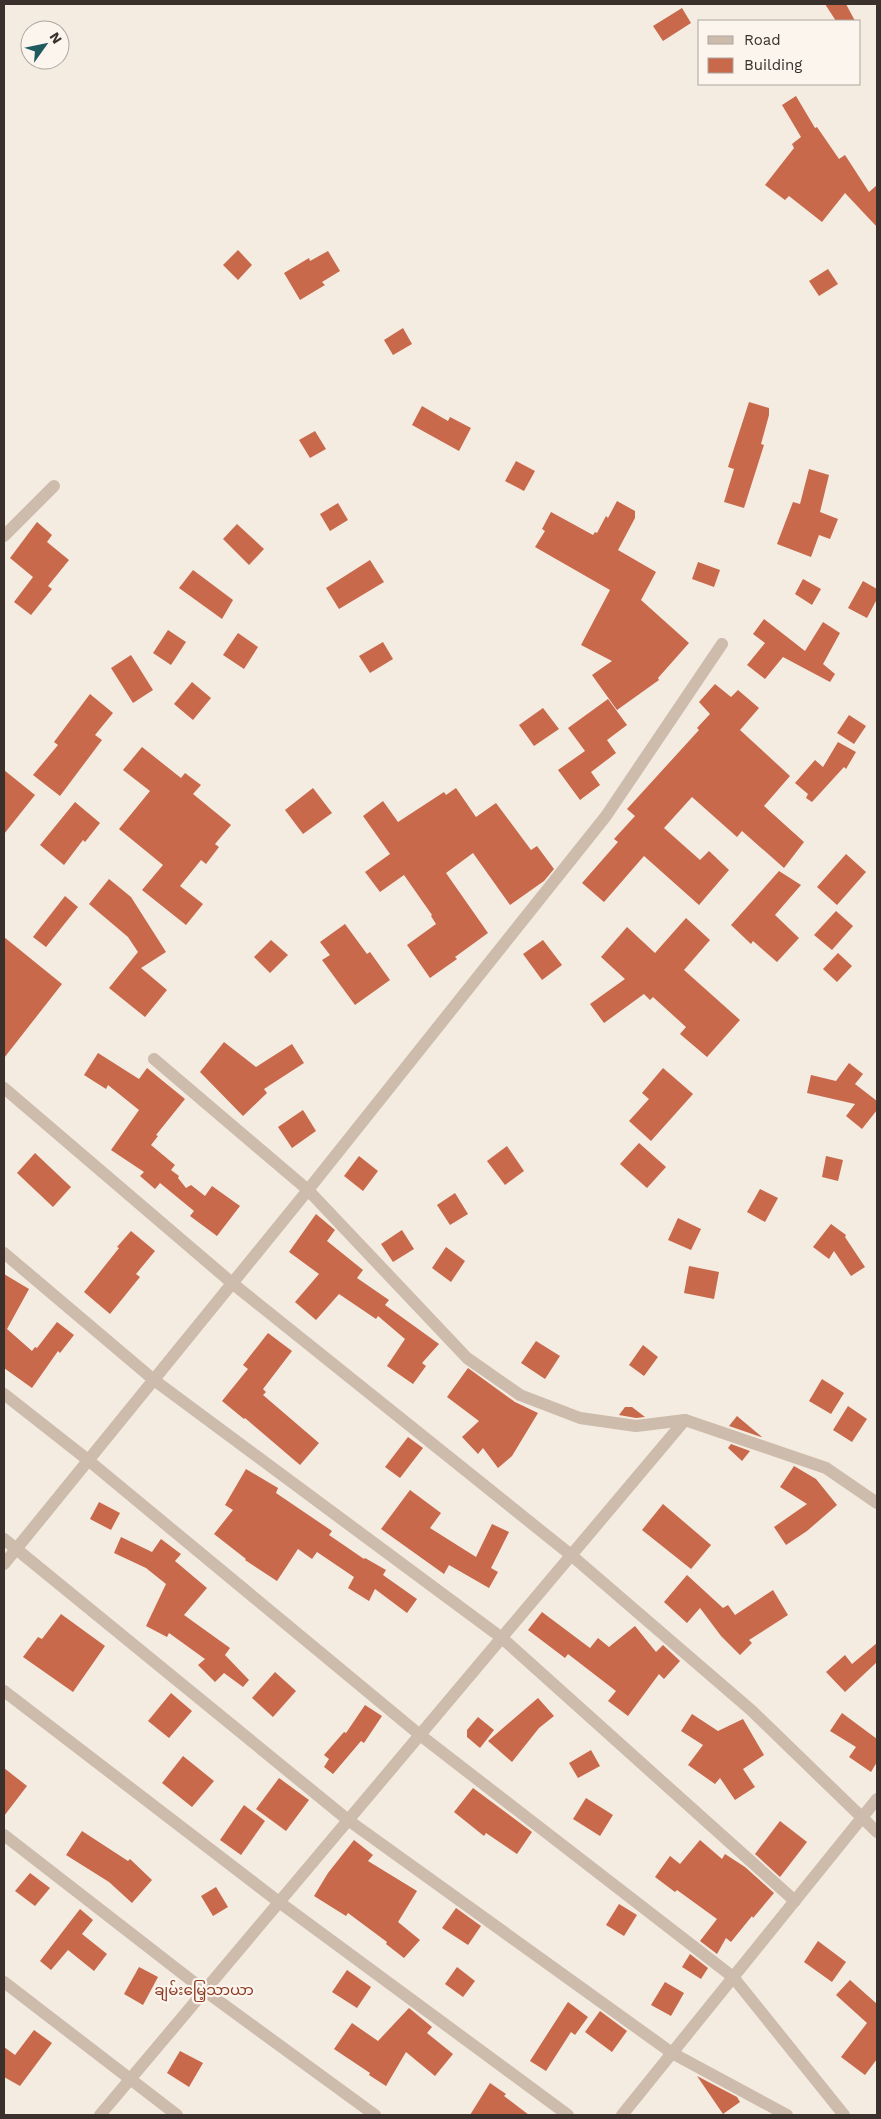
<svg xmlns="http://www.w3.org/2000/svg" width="881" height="2119" viewBox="0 0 881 2119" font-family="'Work Sans','Noto Sans Myanmar',sans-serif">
	<rect width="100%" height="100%" fill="#f4ebe1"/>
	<g fill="#c8694b">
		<polygon points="825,4 846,4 855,21 836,21"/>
		<polygon points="682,8 691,23 663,41 653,26"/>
		<polygon points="796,96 815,128 817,127 839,159 845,155 869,192 877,185 877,227 845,193 822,222 789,196 785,200 765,185 794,148 792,144 801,137 782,105"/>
		<polygon points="238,250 252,265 238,280 223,265"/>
		<polygon points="328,251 340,271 322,282 325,285 300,300 284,273 309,258 310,261"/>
		<polygon points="828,269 838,284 819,296 809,281"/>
		<polygon points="403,328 412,344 393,355 384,340"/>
		<polygon points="749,402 769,408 769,415 761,444 764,445 744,508 724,502 734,469 728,467"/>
		<polygon points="422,406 448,421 450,417 471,428 459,451 412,425"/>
		<polygon points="315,431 326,449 310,458 299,440"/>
		<polygon points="516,461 535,471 524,491 505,481"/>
		<polygon points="809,469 829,475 820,512 838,519 830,539 819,535 811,557 777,544 793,502 800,504"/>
		<polygon points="617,501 635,511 635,518 618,550 656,572 641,600 689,643 658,678 659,680 617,710 592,675 612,661 581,645 610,590 535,547 545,531 542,529 551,512 593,535 595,532 597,533 606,516 608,518"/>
		<polygon points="338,503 348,520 330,531 320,514"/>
		<polygon points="37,522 52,535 47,542 69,560 48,586 52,589 31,615 14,602 33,577 10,558"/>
		<polygon points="237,524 264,549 249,565 223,539"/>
		<polygon points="370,560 384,582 339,609 326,588"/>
		<polygon points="698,562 720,570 714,587 692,579"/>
		<polygon points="193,570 233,600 222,619 179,588"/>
		<polygon points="803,579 821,589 812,605 795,594"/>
		<polygon points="863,581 877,589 877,599 867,618 848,608"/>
		<polygon points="764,619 805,651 823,622 840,633 823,664 835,674 830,682 783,657 765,679 747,665 765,643 753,634"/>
		<polygon points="168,630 186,642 171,665 153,653"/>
		<polygon points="238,633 258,647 244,669 223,655"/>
		<polygon points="383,642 393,659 370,673 359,656"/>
		<polygon points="131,655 153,690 133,703 111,668"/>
		<polygon points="192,682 211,698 193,720 174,704"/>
		<polygon points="715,684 731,697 738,690 759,708 740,730 790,776 764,806 804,842 784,868 742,831 737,837 692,797 664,828 700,860 709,851 729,870 699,905 644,856 604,902 582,883 618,842 614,839 635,816 627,809 699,730 697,728 710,714 699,702"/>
		<polygon points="90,694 113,713 95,735 102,740 60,796 33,775 58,745 54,742"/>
		<polygon points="608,699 627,725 607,740 616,753 591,772 600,785 580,800 558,770 585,751 568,728"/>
		<polygon points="543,708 559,729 534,746 519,725"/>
		<polygon points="849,715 866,726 854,744 837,733"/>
		<polygon points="838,742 856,752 846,769 844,767 812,802 806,798 808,794 795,783 815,760 823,767"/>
		<polygon points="142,747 181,778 185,773 201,785 193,794 231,825 215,844 219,847 206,864 201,860 180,886 203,904 186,925 142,890 163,865 119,829 150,791 123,770"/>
		<polygon points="4,770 35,795 4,834"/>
		<polygon points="313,788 332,813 303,834 285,810"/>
		<polygon points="456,788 476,817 496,803 531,850 537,846 554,869 544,881 510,905 473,853 446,873 488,933 455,957 457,959 430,978 407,945 436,924 431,916 432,915 404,875 380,892 365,872 390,854 363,816 383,801 398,822 444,792 446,795"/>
		<polygon points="75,802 100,823 85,842 83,840 64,865 40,845"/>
		<polygon points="846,854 866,872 837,905 817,887"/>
		<polygon points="779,871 801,885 775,915 799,938 777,962 753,941 751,944 731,925"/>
		<polygon points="109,879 131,897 166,952 141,968 167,990 145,1017 109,988 138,952 128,937 89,904"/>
		<polygon points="65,896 78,907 46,947 33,937"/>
		<polygon points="836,911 853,926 832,950 814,935"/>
		<polygon points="686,918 710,940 684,970 740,1020 707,1057 680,1034 686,1027 653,997 650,1000 644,994 604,1023 590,1004 625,979 601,957 627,927 655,953"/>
		<polygon points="345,924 367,954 370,952 390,980 355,1005 322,960 330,955 320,942"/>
		<polygon points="4,937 62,984 4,1058"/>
		<polygon points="271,940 288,955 270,973 254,957"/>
		<polygon points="543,940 562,965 542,980 523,954"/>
		<polygon points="838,953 852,966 837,982 823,969"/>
		<polygon points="224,1042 256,1067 292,1044 304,1063 264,1089 267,1093 243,1116 200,1072"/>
		<polygon points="98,1053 139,1079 147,1068 185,1099 156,1135 158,1136 151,1145 175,1165 171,1170 179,1176 178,1178 186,1188 191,1185 205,1196 212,1186 240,1206 217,1236 190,1216 194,1211 160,1183 155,1189 140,1176 144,1172 111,1150 139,1110 108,1085 106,1089 84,1075"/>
		<polygon points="849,1063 863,1074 855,1084 877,1101 877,1110 862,1129 846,1116 855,1104 807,1093 811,1075 836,1081"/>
		<polygon points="663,1068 693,1094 651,1141 629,1121 649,1099 642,1093"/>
		<polygon points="303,1110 316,1131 292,1148 278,1127"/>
		<polygon points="639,1143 666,1167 647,1188 620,1164"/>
		<polygon points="507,1146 524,1171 505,1185 487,1161"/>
		<polygon points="35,1153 71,1187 53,1207 17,1173"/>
		<polygon points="359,1156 378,1171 363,1191 344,1176"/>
		<polygon points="826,1156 843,1160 838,1181 822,1177"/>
		<polygon points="760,1189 778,1198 765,1222 747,1212"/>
		<polygon points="455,1193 468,1214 450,1225 437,1205"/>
		<polygon points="316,1214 335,1230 327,1241 363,1270 357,1278 389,1300 385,1305 439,1344 422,1363 426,1366 413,1384 387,1366 405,1339 378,1316 376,1319 339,1294 316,1320 295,1302 319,1274 289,1252"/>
		<polygon points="678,1218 701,1229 691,1250 668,1240"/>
		<polygon points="831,1224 846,1235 845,1237 865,1267 851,1276 834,1251 829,1259 813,1247"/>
		<polygon points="402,1230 414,1249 393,1262 381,1244"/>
		<polygon points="131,1231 155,1251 136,1274 140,1277 110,1314 84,1292 119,1248 117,1247"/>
		<polygon points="446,1247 465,1261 451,1282 432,1268"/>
		<polygon points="689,1266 719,1272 714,1299 684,1293"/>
		<polygon points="4,1274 29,1289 7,1329 32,1351 35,1347 37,1348 57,1322 74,1335 60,1353 58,1351 32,1388 4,1368"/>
		<polygon points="268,1333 292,1351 263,1389 266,1392 263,1395 319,1443 300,1465 245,1418 244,1419 222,1401 248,1369 243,1365"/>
		<polygon points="536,1341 560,1356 545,1379 521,1363"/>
		<polygon points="643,1345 658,1357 644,1376 629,1365"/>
		<polygon points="468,1368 515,1402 538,1413 512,1456 498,1468 483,1448 478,1454 462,1437 479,1421 447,1397"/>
		<polygon points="822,1379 844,1393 831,1414 809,1401"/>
		<polygon points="848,1406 867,1419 852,1442 833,1430"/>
		<polygon points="625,1407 632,1407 645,1417 636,1418 619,1415"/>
		<polygon points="737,1416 762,1437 761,1437 729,1426"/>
		<polygon points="408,1437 423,1448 400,1478 385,1467"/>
		<polygon points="731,1444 750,1451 742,1461 728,1448"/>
		<polygon points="794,1466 816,1479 837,1505 807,1531 786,1545 774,1527 807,1504 780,1487"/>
		<polygon points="246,1469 278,1488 276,1493 332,1531 329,1535 364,1559 365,1558 386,1570 383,1575 417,1599 407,1613 375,1589 369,1601 348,1588 354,1577 317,1552 312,1559 298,1549 277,1581 245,1560 246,1559 214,1534 233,1510 225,1505"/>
		<polygon points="410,1490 441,1513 430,1528 476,1557 492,1524 509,1532 491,1568 498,1572 489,1588 449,1565 444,1574 381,1529"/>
		<polygon points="99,1502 120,1513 111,1530 90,1519"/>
		<polygon points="663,1504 711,1545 691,1569 642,1530"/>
		<polygon points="121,1537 152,1552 161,1539 181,1554 175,1561 207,1588 184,1615 230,1648 225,1655 249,1680 243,1687 224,1673 215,1682 198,1665 205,1659 169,1633 167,1637 146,1626 166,1584 146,1568 114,1553"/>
		<polygon points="687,1575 723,1608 728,1605 735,1615 773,1590 788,1615 749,1640 752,1643 740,1655 721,1636 700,1608 687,1623 664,1602"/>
		<polygon points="542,1612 590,1648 598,1638 609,1647 635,1626 656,1652 663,1645 680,1661 664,1679 659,1674 628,1716 608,1701 616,1691 568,1654 565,1658 528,1630"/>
		<polygon points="61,1614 105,1646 73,1692 23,1657 38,1637 42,1639"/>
		<polygon points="877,1643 877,1662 845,1692 826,1672 845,1655 852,1664"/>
		<polygon points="275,1672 296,1691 273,1717 252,1698"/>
		<polygon points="171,1693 192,1711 169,1738 148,1721"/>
		<polygon points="538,1698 554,1716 539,1728 512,1762 488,1741"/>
		<polygon points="365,1705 382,1716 364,1743 361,1741 333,1774 324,1767 329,1759 324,1755 344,1732 346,1733"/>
		<polygon points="842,1713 877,1739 877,1762 871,1772 849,1757 856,1747 830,1731"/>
		<polygon points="692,1714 718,1731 743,1719 764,1755 743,1769 755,1787 735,1800 720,1778 715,1784 688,1765 703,1745 681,1731"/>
		<polygon points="478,1717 494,1730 480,1748 467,1737 467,1730"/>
		<polygon points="591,1750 600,1766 578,1778 569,1763"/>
		<polygon points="183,1756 214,1781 192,1807 162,1783"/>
		<polygon points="4,1768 27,1786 4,1816"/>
		<polygon points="279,1778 309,1800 286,1831 256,1809"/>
		<polygon points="473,1788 532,1832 517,1854 486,1833 484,1836 454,1812"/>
		<polygon points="586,1798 613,1815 600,1836 573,1819"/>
		<polygon points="244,1805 265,1821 241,1855 220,1840"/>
		<polygon points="780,1821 807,1842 780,1877 755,1854"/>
		<polygon points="82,1831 128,1861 130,1859 152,1880 132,1903 109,1882 66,1855"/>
		<polygon points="354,1840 373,1855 368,1861 417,1891 398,1922 420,1940 404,1958 386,1944 387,1942 348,1913 346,1916 314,1896 328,1873"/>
		<polygon points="700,1840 722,1859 725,1854 745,1867 774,1893 753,1918 752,1916 731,1942 726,1938 717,1954 700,1941 717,1919 677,1890 675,1892 655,1877 670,1856 680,1864"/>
		<polygon points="30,1873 50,1888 35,1906 15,1891"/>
		<polygon points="216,1887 228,1907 213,1916 201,1896"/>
		<polygon points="619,1904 637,1915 624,1936 606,1925"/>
		<polygon points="456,1908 481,1926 468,1945 442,1928"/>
		<polygon points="80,1909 93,1920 82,1934 107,1954 94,1971 68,1950 51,1970 40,1961"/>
		<polygon points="818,1941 846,1962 832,1982 804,1962"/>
		<polygon points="690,1954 708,1968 701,1979 682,1967"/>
		<polygon points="139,1967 158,1977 143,2005 124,1994"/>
		<polygon points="457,1967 475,1981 463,1997 445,1984"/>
		<polygon points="347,1970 371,1987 357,2008 332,1992"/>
		<polygon points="850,1980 877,2004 877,2059 865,2075 841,2057 867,2023 836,1995"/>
		<polygon points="665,1982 684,1993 671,2016 651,2005"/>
		<polygon points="568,2002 588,2017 575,2035 571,2032 546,2071 530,2061"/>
		<polygon points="409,2008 432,2027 427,2033 453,2054 435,2076 406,2052 386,2086 369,2075 370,2073 334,2049 352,2023 378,2041"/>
		<polygon points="600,2011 627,2031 612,2052 585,2032"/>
		<polygon points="34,2030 52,2043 20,2086 4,2077 4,2047 15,2055"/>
		<polygon points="180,2051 203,2063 189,2087 167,2073"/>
		<polygon points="697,2076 737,2097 740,2102 723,2114"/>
		<polygon points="490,2083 506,2094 504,2096 529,2115 470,2115"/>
	</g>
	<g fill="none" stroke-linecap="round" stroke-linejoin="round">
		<g stroke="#cdbbac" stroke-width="12">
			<polyline points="4,536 54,486"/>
			<polyline points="154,1059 308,1190 467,1358 520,1395 580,1418 636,1426 685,1420 826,1468 877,1503"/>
			<polyline points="4,1088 232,1283 571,1555 751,1710 877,1832"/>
			<polyline points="4,1253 154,1380 502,1638 795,1901"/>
			<polyline points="4,1394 88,1460 420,1735 733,1977 844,2115"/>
			<polyline points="4,1539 348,1820 672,2053 787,2115"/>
			<polyline points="4,1564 308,1190 606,816 722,644"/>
			<polyline points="4,1691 279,1902 568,2115"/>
			<polyline points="4,1835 205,1991 375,2115"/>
			<polyline points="4,1982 177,2115"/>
			<polyline points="100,2115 685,1420"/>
			<polyline points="622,2115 877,1799"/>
		</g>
	</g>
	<g text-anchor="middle" stroke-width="4.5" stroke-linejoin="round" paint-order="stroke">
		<g font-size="15" fill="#8c3b22" stroke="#fbf5ee">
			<text x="204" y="1995">ချမ်းမြေ့သာယာ</text>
		</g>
	</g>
	<rect width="881" height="2119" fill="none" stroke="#3b302b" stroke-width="10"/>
	<rect x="698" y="20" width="162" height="65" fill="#fbf5ee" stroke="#aea6a0"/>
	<rect x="708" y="36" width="25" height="8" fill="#cdbbac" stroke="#aea6a0"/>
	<text x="744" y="45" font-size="15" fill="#3b302b">Road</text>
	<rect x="708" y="58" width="25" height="15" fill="#c8694b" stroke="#aea6a0"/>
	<text x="744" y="70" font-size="15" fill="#3b302b">Building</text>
	<g transform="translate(45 45) rotate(57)"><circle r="24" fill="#fbf5ee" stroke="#aea6a0"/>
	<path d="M0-4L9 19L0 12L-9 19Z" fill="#1f5a5e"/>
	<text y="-8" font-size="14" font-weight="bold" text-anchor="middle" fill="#3b302b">N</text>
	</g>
</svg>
